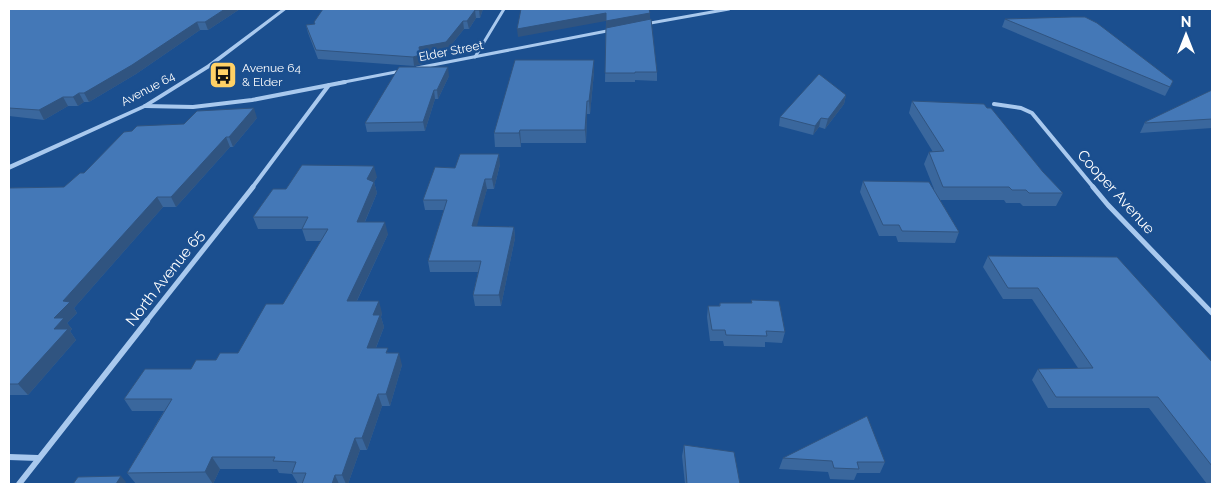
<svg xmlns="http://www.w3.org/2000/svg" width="1221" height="493" viewBox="0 0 1221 493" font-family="Raleway,sans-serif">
	<rect width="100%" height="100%" fill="#1b4f8f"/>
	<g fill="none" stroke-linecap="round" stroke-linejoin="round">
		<g stroke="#a9c9ee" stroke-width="3">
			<polyline points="645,24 729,9"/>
			<polyline points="475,57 504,9"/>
			<polyline points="417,68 612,30"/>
			<polyline points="339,83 401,71"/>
		</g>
		<g stroke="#a9c9ee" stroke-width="4">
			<polyline points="994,104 1021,108 1032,113 1094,188"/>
			<polyline points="145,106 193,107 252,100 345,82"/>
			<polyline points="252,188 329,85"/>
		</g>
		<g stroke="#a9c9ee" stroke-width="5">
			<polyline points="1093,187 1108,205 1212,313"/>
			<polyline points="146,322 253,187"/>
		</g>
		<g stroke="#a9c9ee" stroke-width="6">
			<polyline points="9,457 38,458"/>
			<polyline points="19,484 147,321"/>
		</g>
		<polygon fill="#a9c9ee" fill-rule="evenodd" points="282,9 287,9 211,67 147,107 9,170 9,165 143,105 207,65"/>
	</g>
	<g fill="#3a679d">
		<polygon points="9,9 240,9 208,30 200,30 136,74 89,102 84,102 78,106 68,106 44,120 9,116"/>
		<polygon points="323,9 483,9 480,18 476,18 469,29 464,29 447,50 421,55 422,64 414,66 318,59 308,33 306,25 315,24"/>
		<polygon points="650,13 650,20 657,72 657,81 635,80 635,82 605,82 606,21 518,37"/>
		<polygon points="1005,19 1173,81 1165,96 1002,27"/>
		<polygon points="594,72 590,114 587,114 586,143 521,143 521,147 495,147 494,133"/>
		<polygon points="449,76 438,99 435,99 425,131 367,132 365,123"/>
		<polygon points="1212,90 1212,128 1140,133 1145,122"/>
		<polygon points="846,95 844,104 825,129 819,127 813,135 779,126 780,117"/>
		<polygon points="912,101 1043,172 1063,193 1056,206 1023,206 1020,203 1006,203 1004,200 940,200 959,232 955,243 898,242 896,236 879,236 860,192 863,181 934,189 924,164 929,152 933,152 909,113"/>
		<polygon points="257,118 233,147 230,147 176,207 163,207 74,308 77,313 67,323 72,329 70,331 76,340 28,395 9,395 9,188 64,187 84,173 132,131 184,124"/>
		<polygon points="500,164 494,189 487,189 476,226 514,227 515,238 501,306 475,306 473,295 478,272 430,272 428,261 444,210 425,210 423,200"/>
		<polygon points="377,177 374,182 377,193 365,222 388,234 357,301 382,313 381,317 384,327 376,348 389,353 402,365 390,406 382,406 367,450 360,450 348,484 298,484 292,474 279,473 277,469 220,469 213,484 136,484 127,473 164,411 132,411 124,399 191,369 238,353 283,304 321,241 306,241 302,229 258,229 253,217 286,189"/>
		<polygon points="988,256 1212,362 1212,484 1207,484 1149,408 1048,408 1032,380 1038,369 1078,368 1032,299 1003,299 983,267"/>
		<polygon points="751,300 785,332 782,343 765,342 765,347 724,346 723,341 710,341 707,317 708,306 719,306 720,303 751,303"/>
		<polygon points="684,445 740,484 685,484 682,456"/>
		<polygon points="783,458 885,462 880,473 857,473 854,480 830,479 828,472 779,469"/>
	</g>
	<g fill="#305480">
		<polygon points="225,9 240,9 208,30 205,22"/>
		<polygon points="479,9 483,9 480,18 479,10"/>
		<polygon points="475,10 476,18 469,29 467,21"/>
		<polygon points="606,13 650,13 650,21 606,29 606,21 518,37 517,29"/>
		<polygon points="463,21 464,29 447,50 421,55 422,64 414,66 413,57 419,47"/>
		<polygon points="197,22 200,30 136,74 89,102 84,93"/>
		<polygon points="594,60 594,72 590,114 589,101"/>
		<polygon points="448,67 449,76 438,99 437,90"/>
		<polygon points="434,90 435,99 425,131 423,122"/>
		<polygon points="79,93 84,102 78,106 73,97"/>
		<polygon points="846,95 844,104 825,129 828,119"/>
		<polygon points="63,97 68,106 44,120 39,110"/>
		<polygon points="587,101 587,114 586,143 585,130"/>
		<polygon points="254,108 257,118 233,147 229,137"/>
		<polygon points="821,118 819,127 813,135 815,126"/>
		<polygon points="520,130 521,143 521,147 519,133"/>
		<polygon points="226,137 230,147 176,207 171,197"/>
		<polygon points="499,154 500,164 494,189 492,179"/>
		<polygon points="374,166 377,177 370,190 367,179"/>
		<polygon points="485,179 487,189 474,237 472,226"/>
		<polygon points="374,182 377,193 360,233 357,222"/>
		<polygon points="157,197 163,207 74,308 77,313 67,323 72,329 70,331 76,340 28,395 18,384 63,301"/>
		<polygon points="385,222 388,234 351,313 347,301"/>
		<polygon points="514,227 515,238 501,306 499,295"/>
		<polygon points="379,301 382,313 381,317 384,327 371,360 367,348 373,315"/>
		<polygon points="399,353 402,365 390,406 386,394"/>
		<polygon points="378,394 382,406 367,450 362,438"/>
		<polygon points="355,438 360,450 348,484 346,484 342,475"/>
		<polygon points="212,457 220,469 213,484 205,472"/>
		<polygon points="335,475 339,484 332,484"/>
		<polygon points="121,476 126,482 125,484 116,484"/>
	</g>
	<g fill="#4478b7" stroke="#305480">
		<polygon points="9,9 225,9 205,22 197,22 132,65 84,93 79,93 73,97 63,97 39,110 9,108"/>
		<polygon points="323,9 479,9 479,10 475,10 467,21 463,21 446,42 419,47 420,55 413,57 316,50 306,25 315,24 314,22"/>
		<polygon points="521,9 649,9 650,13 606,21 606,13 517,29"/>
		<polygon points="1072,17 1085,17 1097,23 1173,81 1170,87 1005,19"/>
		<polygon points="651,19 657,72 635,72 635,73 605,73 606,28"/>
		<polygon points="515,60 594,60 589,101 587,101 585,130 520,130 519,133 494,133"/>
		<polygon points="399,67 448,67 437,90 434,90 423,122 365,123"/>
		<polygon points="819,74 846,95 828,119 821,118 815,126 780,117"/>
		<polygon points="1212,90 1212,119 1145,123 1145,122"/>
		<polygon points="912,101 984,104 987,108 991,108 1043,172 1063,193 1029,193 1026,190 1012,190 1009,187 943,187 929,152 944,151"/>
		<polygon points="254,108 229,137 226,137 171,197 157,197 63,301 70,302 54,318 64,318 54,329 68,329 18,384 9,384 9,188 64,187 80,173 84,173 124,132 132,131 137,126 184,124 197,111"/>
		<polygon points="460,154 499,154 492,179 485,179 472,226 514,227 499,295 473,295 481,261 428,261 447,200 423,200 435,167 455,168"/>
		<polygon points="302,165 374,166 367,179 374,182 357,222 385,222 347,301 379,301 373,315 380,315 367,348 388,348 386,353 399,353 386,394 378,394 362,438 355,438 342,475 335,475 332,484 302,484 306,473 292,473 296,462 273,461 275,457 212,457 205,472 127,473 172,399 124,399 145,369 191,369 196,360 216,360 220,353 238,353 266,304 283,304 328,229 302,229 308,217 253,217 273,189 286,189"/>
		<polygon points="863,181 929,182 959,232 902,231 899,225 883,225"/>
		<polygon points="988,256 1117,257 1212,362 1212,466 1158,397 1056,397 1038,369 1093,368 1038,288 1008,288"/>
		<polygon points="751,300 779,301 785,332 766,331 767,336 726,335 725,330 712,330 708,306 720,306 720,303 752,303"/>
		<polygon points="867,416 885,462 857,462 859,469 834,468 832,461 783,458"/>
		<polygon points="684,445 734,452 740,484 687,484"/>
		<polygon points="121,476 116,484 73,484 78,477"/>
	</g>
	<defs>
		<g id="bus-square" transform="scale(1.4375)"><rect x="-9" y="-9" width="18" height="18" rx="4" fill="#ffd166" stroke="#1b4f8f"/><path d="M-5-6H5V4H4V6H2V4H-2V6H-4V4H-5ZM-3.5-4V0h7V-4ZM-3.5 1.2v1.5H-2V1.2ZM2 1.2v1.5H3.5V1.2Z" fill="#111"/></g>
	</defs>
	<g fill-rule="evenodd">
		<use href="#bus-square" x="223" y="75"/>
	</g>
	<g text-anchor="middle" stroke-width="5" stroke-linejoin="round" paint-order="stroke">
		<g font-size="12" fill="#fff" stroke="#1b4f8f">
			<text transform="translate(451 51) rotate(-11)" y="4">Elder Street</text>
			<text transform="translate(148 89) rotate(-28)" y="4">Avenue 64</text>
		</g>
		<g font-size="12" fill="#fff" stroke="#1b4f8f" text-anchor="start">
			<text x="242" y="72">Avenue 64<tspan x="242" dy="14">&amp; Elder</tspan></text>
		</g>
		<g font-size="15" fill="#fff" stroke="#1b4f8f">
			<text transform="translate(1116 192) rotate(48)" y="5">Cooper Avenue</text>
			<text transform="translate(165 278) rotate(-52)" y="5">North Avenue 65</text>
		</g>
	</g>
	<rect width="1221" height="493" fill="none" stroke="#ffffff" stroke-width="20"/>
	<g transform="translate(1186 35)" stroke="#1b4f8f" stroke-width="4" paint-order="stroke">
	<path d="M0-4L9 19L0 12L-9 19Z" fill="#ffffff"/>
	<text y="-8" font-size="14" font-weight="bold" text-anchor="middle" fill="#ffffff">N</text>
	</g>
</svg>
